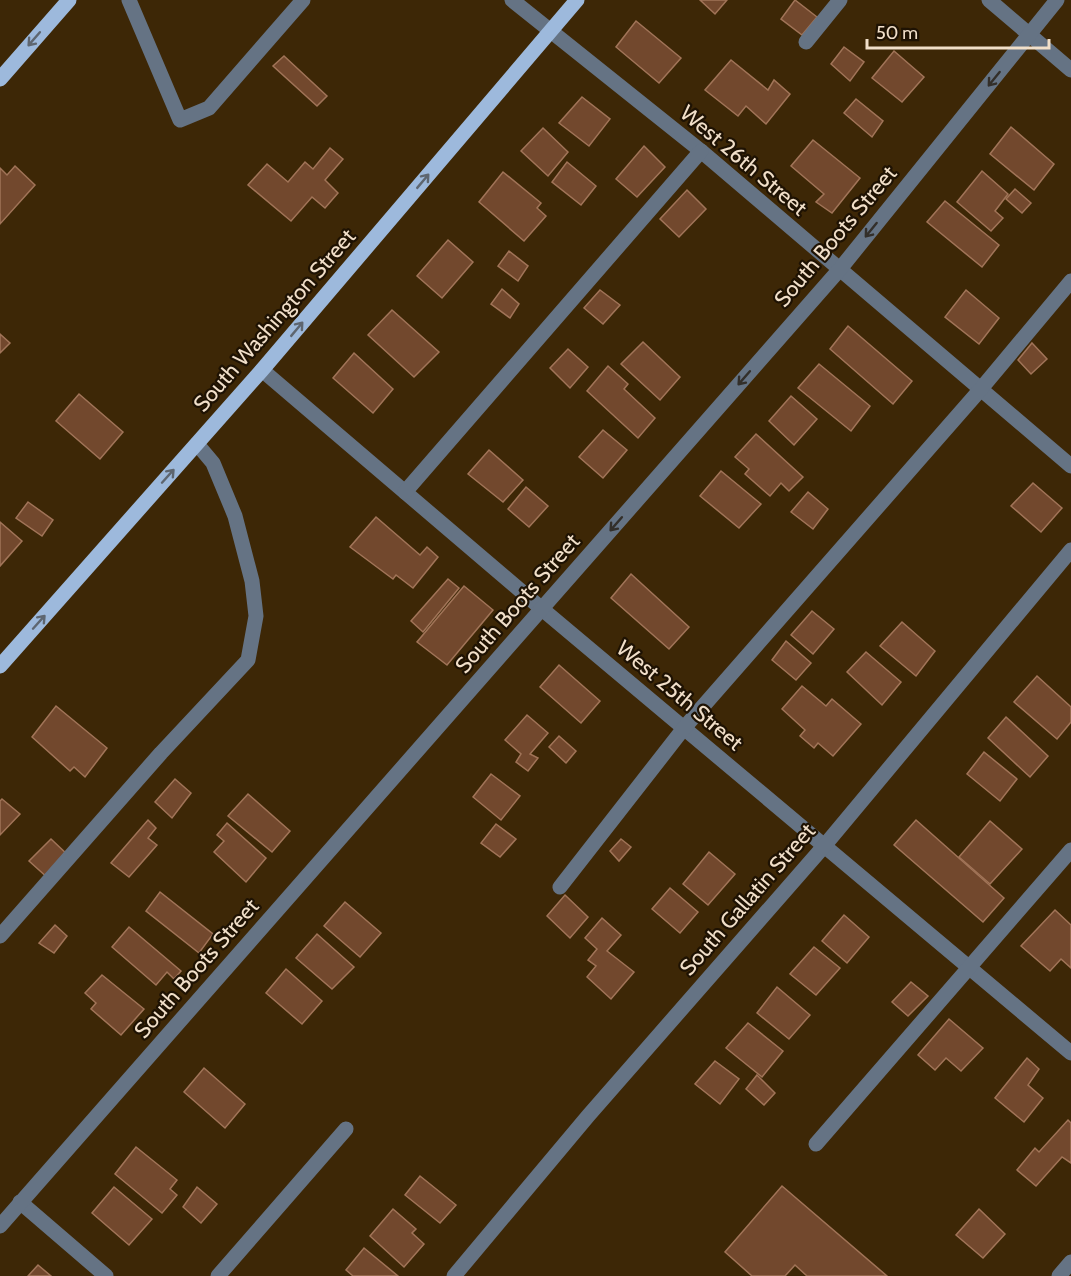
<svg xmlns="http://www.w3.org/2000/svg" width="1071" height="1276" viewBox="0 0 1071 1276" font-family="Cabin,sans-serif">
	<rect width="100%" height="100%" fill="#3d2706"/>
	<g fill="#72482d" stroke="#a17458" stroke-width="1.5">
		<polygon points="700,0 727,0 715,14"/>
		<polygon points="795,0 817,17 802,35 781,19"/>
		<polygon points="636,21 681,58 659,83 616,47"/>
		<polygon points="844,47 864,62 850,81 831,64"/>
		<polygon points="894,51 924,77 902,102 872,78"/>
		<polygon points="284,56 327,96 317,106 273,66"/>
		<polygon points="731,60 768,90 774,80 790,94 766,124 746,106 738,116 705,90"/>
		<polygon points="582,97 610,119 589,146 559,123"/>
		<polygon points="856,99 883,121 872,137 844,113"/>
		<polygon points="1011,127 1054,164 1034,190 990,154"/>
		<polygon points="543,128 568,152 548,176 521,151"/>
		<polygon points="813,140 860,178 832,213 816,202 824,194 791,166"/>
		<polygon points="644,146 665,167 637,197 616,179"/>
		<polygon points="330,148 343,159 325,180 338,193 325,208 312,197 291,221 248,185 267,164 288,182 305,162 313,169"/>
		<polygon points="567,162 596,186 581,205 552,182"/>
		<polygon points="15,166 35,185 0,224 0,168 7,175"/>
		<polygon points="982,171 1008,194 995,211 1003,218 991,231 957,202"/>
		<polygon points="503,172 541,203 537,208 546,216 524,241 479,202"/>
		<polygon points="1015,189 1031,203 1022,213 1006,199"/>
		<polygon points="687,190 706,209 679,237 660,219"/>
		<polygon points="945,201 999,245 982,267 927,222"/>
		<polygon points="448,240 473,262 442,298 417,276"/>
		<polygon points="509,251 528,266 518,281 498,266"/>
		<polygon points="502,289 519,304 510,318 491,304"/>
		<polygon points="600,290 620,305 603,324 584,308"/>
		<polygon points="966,290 999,318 979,344 945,317"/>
		<polygon points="392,310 439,352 414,377 368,335"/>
		<polygon points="848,326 912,381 893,404 830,349"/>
		<polygon points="0,334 10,343 0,353"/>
		<polygon points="643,342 680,377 660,400 621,364"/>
		<polygon points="1032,343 1047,359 1031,374 1018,360"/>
		<polygon points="568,349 588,367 570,388 550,368"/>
		<polygon points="354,353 393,389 373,413 333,378"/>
		<polygon points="819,364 870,406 851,431 798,388"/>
		<polygon points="608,366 628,384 624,389 655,418 638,438 587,391"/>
		<polygon points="79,394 123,432 100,459 56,421"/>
		<polygon points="791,396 817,419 794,445 769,421"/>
		<polygon points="603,430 627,450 603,478 579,457"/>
		<polygon points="756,434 803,477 789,491 781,483 770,496 745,474 749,469 735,457"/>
		<polygon points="489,450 523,480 503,502 468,474"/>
		<polygon points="721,471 761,504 739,528 700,496"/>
		<polygon points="1033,483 1062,508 1041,532 1011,506"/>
		<polygon points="526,487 548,506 529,527 508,509"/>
		<polygon points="808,492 828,509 813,529 791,512"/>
		<polygon points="28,502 53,520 42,536 16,518"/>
		<polygon points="376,517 420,555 427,547 438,557 413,588 396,575 393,579 350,547"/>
		<polygon points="0,522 22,541 0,566"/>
		<polygon points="631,574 689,627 669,649 611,598"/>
		<polygon points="448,579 459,588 423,632 411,621"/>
		<polygon points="464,586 493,610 447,665 417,642"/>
		<polygon points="812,611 834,629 813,654 791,635"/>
		<polygon points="902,622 935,651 916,676 880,646"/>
		<polygon points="786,641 811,663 796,680 772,660"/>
		<polygon points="866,652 901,682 882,705 847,672"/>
		<polygon points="559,665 600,701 581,723 540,687"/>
		<polygon points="1037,676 1071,707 1071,722 1057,739 1014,702"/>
		<polygon points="802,686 826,706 832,699 861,724 833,756 818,743 814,748 800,736 805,730 782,709"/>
		<polygon points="56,706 107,748 85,777 74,767 70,771 32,737"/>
		<polygon points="527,715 548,733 530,754 538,758 528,771 516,762 521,754 505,740"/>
		<polygon points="1006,717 1048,756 1030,777 988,738"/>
		<polygon points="559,736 576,751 566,763 549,747"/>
		<polygon points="984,752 1017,779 1000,801 967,774"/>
		<polygon points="491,774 520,796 501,820 473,797"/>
		<polygon points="175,779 191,793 172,818 155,802"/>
		<polygon points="248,794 290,831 272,852 228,816"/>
		<polygon points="2,799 20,814 0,835 0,801"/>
		<polygon points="148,820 156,828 148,838 157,845 129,877 111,863"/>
		<polygon points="916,820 1004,898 983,922 894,845"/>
		<polygon points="990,821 1022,849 990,884 959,857"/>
		<polygon points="227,823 266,858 246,882 214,852 224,841 217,835"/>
		<polygon points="496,824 516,839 500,857 481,843"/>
		<polygon points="51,839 70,857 49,879 29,861"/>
		<polygon points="621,839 631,847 619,861 610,851"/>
		<polygon points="709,852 735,874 708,905 683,884"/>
		<polygon points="670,888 698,912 680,933 652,909"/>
		<polygon points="160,892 213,934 199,953 146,911"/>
		<polygon points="565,895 588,917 570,938 547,916"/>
		<polygon points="345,902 381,933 360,957 324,926"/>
		<polygon points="1055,910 1071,925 1071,968 1061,959 1050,971 1021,946"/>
		<polygon points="844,915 869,937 847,963 822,941"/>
		<polygon points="602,918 621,935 607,951 634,972 611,999 587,977 596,966 588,960 597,949 585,938"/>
		<polygon points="55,925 67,936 54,953 39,943"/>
		<polygon points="129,927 181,971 174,979 167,972 156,985 112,947"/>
		<polygon points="317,934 354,967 332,989 296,958"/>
		<polygon points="814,947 840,968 816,995 790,974"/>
		<polygon points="286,969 322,1001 302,1024 266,993"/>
		<polygon points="102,975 144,1009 121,1035 91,1009 96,1003 85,993"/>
		<polygon points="911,982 928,996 908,1016 892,1002"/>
		<polygon points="777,987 810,1015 789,1039 757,1013"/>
		<polygon points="949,1019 983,1048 961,1071 946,1058 935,1070 918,1055"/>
		<polygon points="748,1023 783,1051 762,1077 726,1048"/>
		<polygon points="1027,1058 1039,1069 1028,1085 1043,1098 1024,1122 995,1098"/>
		<polygon points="715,1061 739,1079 720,1104 695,1084"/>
		<polygon points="204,1068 245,1104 225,1128 184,1092"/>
		<polygon points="757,1075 775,1093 764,1105 746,1089"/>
		<polygon points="1068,1120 1071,1123 1071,1163 1062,1157 1036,1186 1017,1170 1035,1148 1039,1152"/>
		<polygon points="136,1147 177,1180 170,1189 177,1195 162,1213 115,1174"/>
		<polygon points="420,1176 456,1205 440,1223 405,1195"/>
		<polygon points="782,1186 887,1276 807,1276 795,1265 785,1276 752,1276 725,1252"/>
		<polygon points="114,1187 152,1219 129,1245 92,1213"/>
		<polygon points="197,1187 217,1204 201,1223 183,1207"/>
		<polygon points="393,1209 416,1229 412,1233 424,1244 404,1267 370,1236"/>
		<polygon points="979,1209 1005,1234 983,1258 956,1235"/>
		<polygon points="364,1248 398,1276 353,1276 346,1270"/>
		<polygon points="38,1265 51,1276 28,1276"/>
	</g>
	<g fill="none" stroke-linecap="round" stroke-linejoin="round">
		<g stroke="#657384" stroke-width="15">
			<polyline points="129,0 180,120 209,108 303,0"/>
			<polyline points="512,0 701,151 1071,466"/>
			<polyline points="989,0 1071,70"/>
			<polyline points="806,42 840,0"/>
			<polyline points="262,370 542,609 1071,1053"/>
			<polyline points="405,492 701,151"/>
			<polyline points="560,887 684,728 980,390 1071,281"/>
			<polyline points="0,936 161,753 248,660 256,616 252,581 235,516 213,463 197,444"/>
			<polyline points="816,1144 1071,850"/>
			<polyline points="20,1202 106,1276"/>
			<polyline points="0,1226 840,269 1057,0"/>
			<polyline points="218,1276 346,1129"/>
			<polyline points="454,1276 588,1116 825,845 1071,550"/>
			<polyline points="1059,1276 1071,1262"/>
		</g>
		<g stroke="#9db9dc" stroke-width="15">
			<polyline points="0,79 69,0"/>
			<polyline points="0,666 262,370 577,0"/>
		</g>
	</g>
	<defs><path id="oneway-shaft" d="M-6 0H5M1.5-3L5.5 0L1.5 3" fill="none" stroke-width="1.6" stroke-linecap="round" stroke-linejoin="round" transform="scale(1.5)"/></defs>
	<g stroke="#5e6670">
		<use href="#oneway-shaft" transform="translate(34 39) rotate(131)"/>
		<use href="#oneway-shaft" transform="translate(423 181) rotate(-50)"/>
		<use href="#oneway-shaft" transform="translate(297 329) rotate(-50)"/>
		<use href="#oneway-shaft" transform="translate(168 476) rotate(-48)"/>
		<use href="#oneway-shaft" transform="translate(39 622) rotate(-48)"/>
	</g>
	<g stroke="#332f2a">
		<use href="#oneway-shaft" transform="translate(994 79) rotate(129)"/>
		<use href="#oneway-shaft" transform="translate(871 230) rotate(129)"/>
		<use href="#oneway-shaft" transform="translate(744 378) rotate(131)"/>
		<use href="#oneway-shaft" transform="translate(616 524) rotate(131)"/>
	</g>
	<g text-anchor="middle" stroke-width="4.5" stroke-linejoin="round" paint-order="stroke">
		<g font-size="22" fill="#f1dfc9" stroke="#1e1203">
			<text transform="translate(744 160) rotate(40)" y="8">West 26th Street</text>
			<text transform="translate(835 236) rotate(-50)" y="8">South Boots Street</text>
			<text transform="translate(274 320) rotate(-49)" y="8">South Washington Street</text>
			<text transform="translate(517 603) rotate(-49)" y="8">South Boots Street</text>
			<text transform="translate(680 695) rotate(40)" y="8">West 25th Street</text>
			<text transform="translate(747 899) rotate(-49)" y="8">South Gallatin Street</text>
			<text transform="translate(196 968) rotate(-49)" y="8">South Boots Street</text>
		</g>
	</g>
	<path d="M867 39v9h182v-9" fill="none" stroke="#f1dfc9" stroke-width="3"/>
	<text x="876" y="39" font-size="18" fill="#f1dfc9" stroke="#1e1203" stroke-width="4.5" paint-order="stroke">50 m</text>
</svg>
